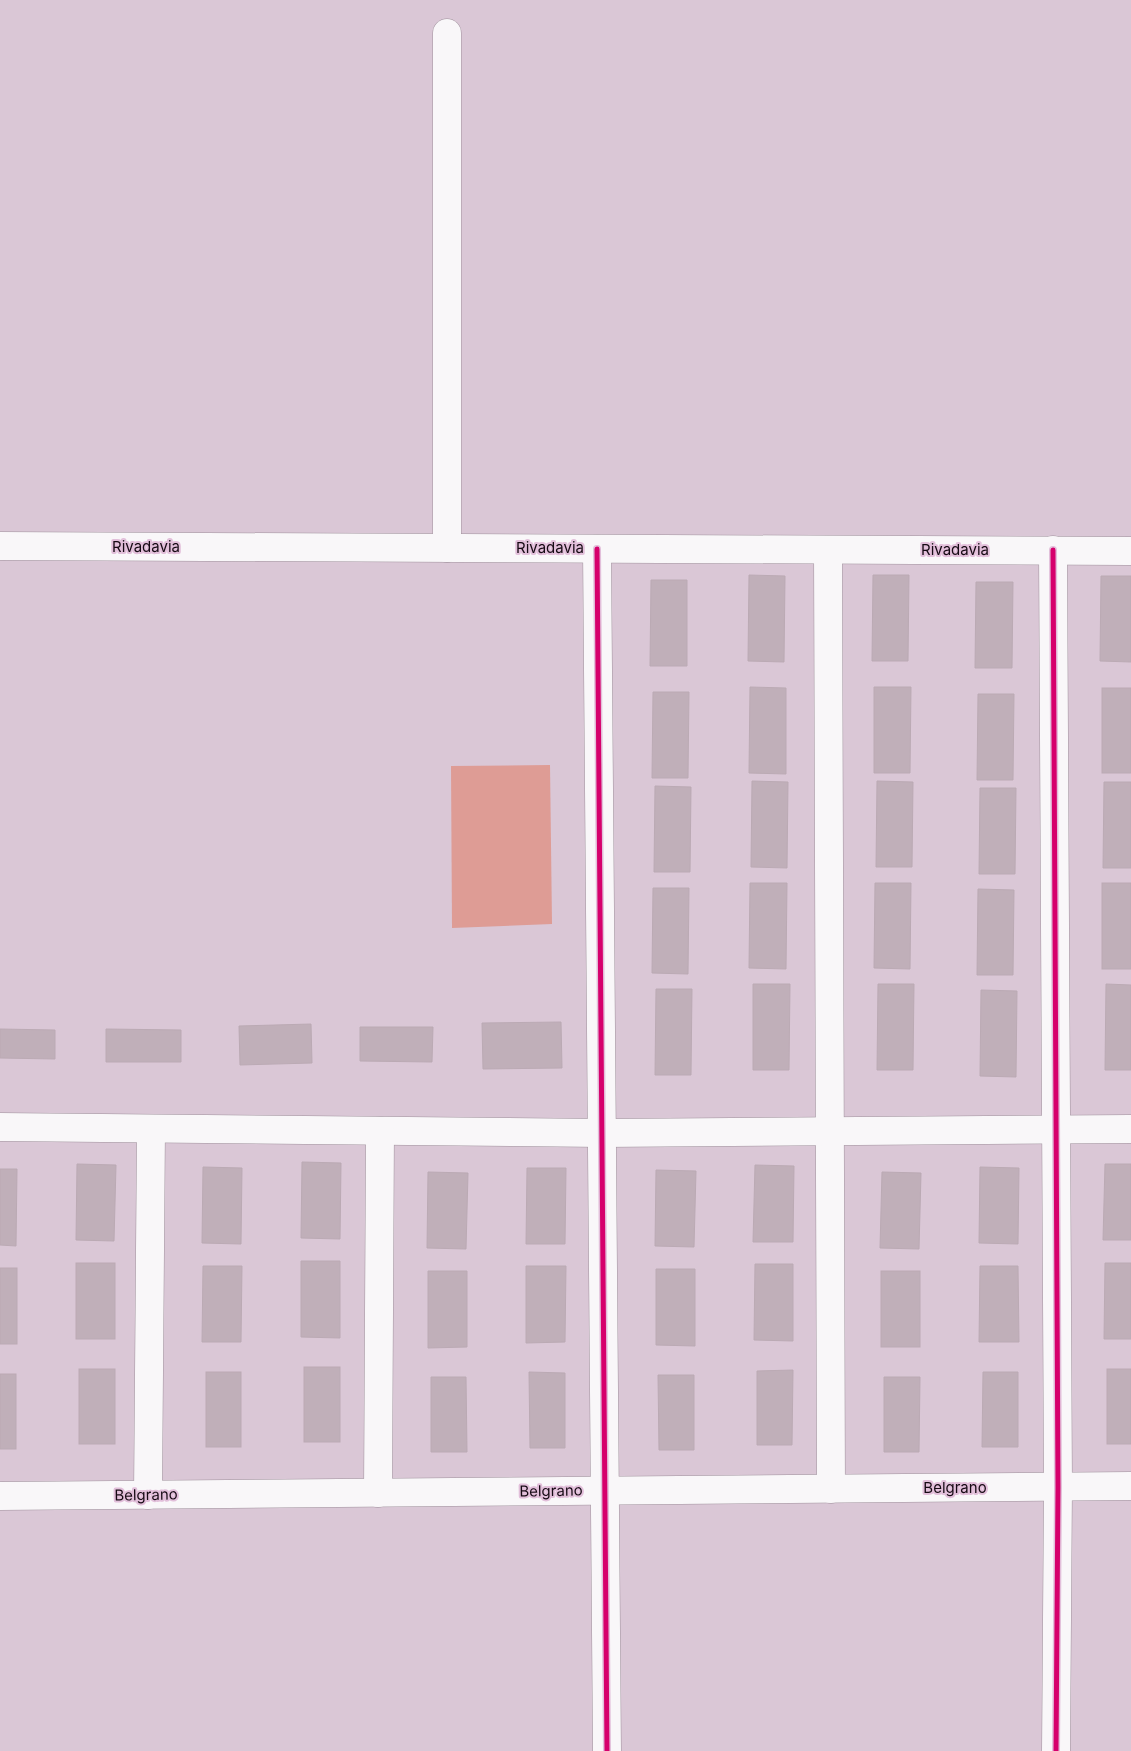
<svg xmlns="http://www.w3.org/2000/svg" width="1131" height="1751" viewBox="0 0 1131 1751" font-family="Inter,sans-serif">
	<rect width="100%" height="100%" fill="#dac7d6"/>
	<polygon fill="#de9c95" points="550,765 552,924 452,928 451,766"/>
	<g fill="#c0afb9" stroke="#bbaab4">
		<polygon points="749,575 785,576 784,662 748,661"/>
		<polygon points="873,575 909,575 908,661 872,661"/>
		<polygon points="1101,576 1131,576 1131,662 1100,661"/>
		<polygon points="651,580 687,580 687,666 650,666"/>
		<polygon points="976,582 1013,582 1012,668 975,668"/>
		<polygon points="750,687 786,688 786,774 749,773"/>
		<polygon points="874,687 911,687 910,773 874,773"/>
		<rect x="1102" y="688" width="29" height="85"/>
		<polygon points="653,692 689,692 688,778 652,778"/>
		<polygon points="978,694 1014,694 1013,780 977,780"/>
		<polygon points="752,781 788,782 787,868 751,867"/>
		<polygon points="877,781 913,782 912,867 876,867"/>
		<polygon points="1104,782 1131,782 1131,868 1103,868"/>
		<polygon points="655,786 691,787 690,872 654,872"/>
		<polygon points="980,788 1016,788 1015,874 979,874"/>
		<polygon points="750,883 787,883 786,969 749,968"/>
		<polygon points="875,883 911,883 910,969 874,968"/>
		<rect x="1102" y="883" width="29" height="86"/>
		<polygon points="653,888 689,888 688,974 652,973"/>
		<polygon points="978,889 1014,890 1013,975 977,975"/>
		<polygon points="753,984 790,984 789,1070 753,1070"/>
		<polygon points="878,984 914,984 913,1070 877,1070"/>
		<polygon points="1106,984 1131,985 1131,1070 1105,1070"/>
		<polygon points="656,989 692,989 691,1075 655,1075"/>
		<polygon points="981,990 1017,991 1016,1077 980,1076"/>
		<polygon points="561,1022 562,1068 483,1069 482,1023"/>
		<polygon points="311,1024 312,1063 240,1065 239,1026"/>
		<polygon points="360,1027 433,1027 432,1062 360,1061"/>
		<polygon points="0,1029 55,1030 55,1059 0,1058"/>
		<polygon points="106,1029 181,1030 181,1062 106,1062"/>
		<polygon points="302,1162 341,1163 340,1239 301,1238"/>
		<polygon points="77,1164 116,1165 114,1241 76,1240"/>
		<polygon points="1105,1164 1131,1164 1131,1240 1103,1240"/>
		<polygon points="755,1165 794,1166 793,1242 753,1242"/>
		<polygon points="203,1167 242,1168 241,1244 202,1243"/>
		<polygon points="980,1167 1019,1168 1018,1244 979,1243"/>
		<polygon points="527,1168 566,1168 565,1244 526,1244"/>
		<polygon points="0,1169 17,1169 16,1246 0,1245"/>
		<polygon points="656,1170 696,1171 694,1247 655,1246"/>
		<polygon points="428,1172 468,1173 466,1249 427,1248"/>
		<polygon points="882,1172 921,1173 919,1249 880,1248"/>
		<polygon points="301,1261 340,1261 340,1338 301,1337"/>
		<rect x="76" y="1263" width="39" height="76"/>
		<polygon points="1105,1263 1131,1263 1131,1339 1104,1339"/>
		<polygon points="755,1264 793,1264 793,1341 754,1340"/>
		<polygon points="203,1266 242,1266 241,1342 202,1342"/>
		<polygon points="526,1266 566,1266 565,1342 526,1343"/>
		<polygon points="980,1266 1018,1266 1019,1342 979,1342"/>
		<rect x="0" y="1268" width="17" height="76"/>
		<polygon points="656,1269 695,1269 695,1346 656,1345"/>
		<polygon points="428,1271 467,1271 467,1347 428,1348"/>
		<rect x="881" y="1271" width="39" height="76"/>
		<rect x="304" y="1367" width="36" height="75"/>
		<rect x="79" y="1369" width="36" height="75"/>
		<rect x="1107" y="1369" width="24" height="75"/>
		<polygon points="793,1370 792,1445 757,1445 757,1371"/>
		<rect x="206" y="1372" width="35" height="75"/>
		<polygon points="529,1372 565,1373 565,1448 530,1448"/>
		<polygon points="983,1372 1018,1372 1018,1447 982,1447"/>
		<rect x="0" y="1374" width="16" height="75"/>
		<polygon points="658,1375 694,1375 694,1450 659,1450"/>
		<polygon points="431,1377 466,1377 467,1452 431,1452"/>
		<polygon points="884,1377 920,1377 919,1452 884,1452"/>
	</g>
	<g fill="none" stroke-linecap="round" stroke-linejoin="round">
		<g stroke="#9f919c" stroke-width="29">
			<g id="minor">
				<polyline points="447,33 447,548"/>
				<polyline points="0,546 1131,551"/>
				<polyline points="597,549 607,1751"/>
				<polyline points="828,550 831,1489"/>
				<polyline points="1053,550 1058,1487 1056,1751"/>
				<polyline points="0,1127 603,1133 1131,1129"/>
				<polyline points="378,1493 380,1131"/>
				<polyline points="148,1495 151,1129"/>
				<polyline points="0,1496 1131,1486"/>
			</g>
		</g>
		<use href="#minor" stroke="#f9f7f9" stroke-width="28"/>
		<g stroke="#e2bfda" stroke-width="8">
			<g id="cycleway">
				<polyline points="597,549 607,1751"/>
				<polyline points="1053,550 1058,1487 1056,1751"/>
			</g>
		</g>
		<use href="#cycleway" stroke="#d6006c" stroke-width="5"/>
	</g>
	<g text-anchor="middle" stroke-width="4" stroke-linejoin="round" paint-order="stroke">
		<g font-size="15" fill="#160a14" stroke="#e2bfda">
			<text x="146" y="552">Rivadavia</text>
			<text x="550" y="553">Rivadavia</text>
			<text x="955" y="555">Rivadavia</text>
			<text x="955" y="1493">Belgrano</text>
			<text transform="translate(551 1491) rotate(-1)" y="5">Belgrano</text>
			<text transform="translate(146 1495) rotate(-1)" y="5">Belgrano</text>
		</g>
	</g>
</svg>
